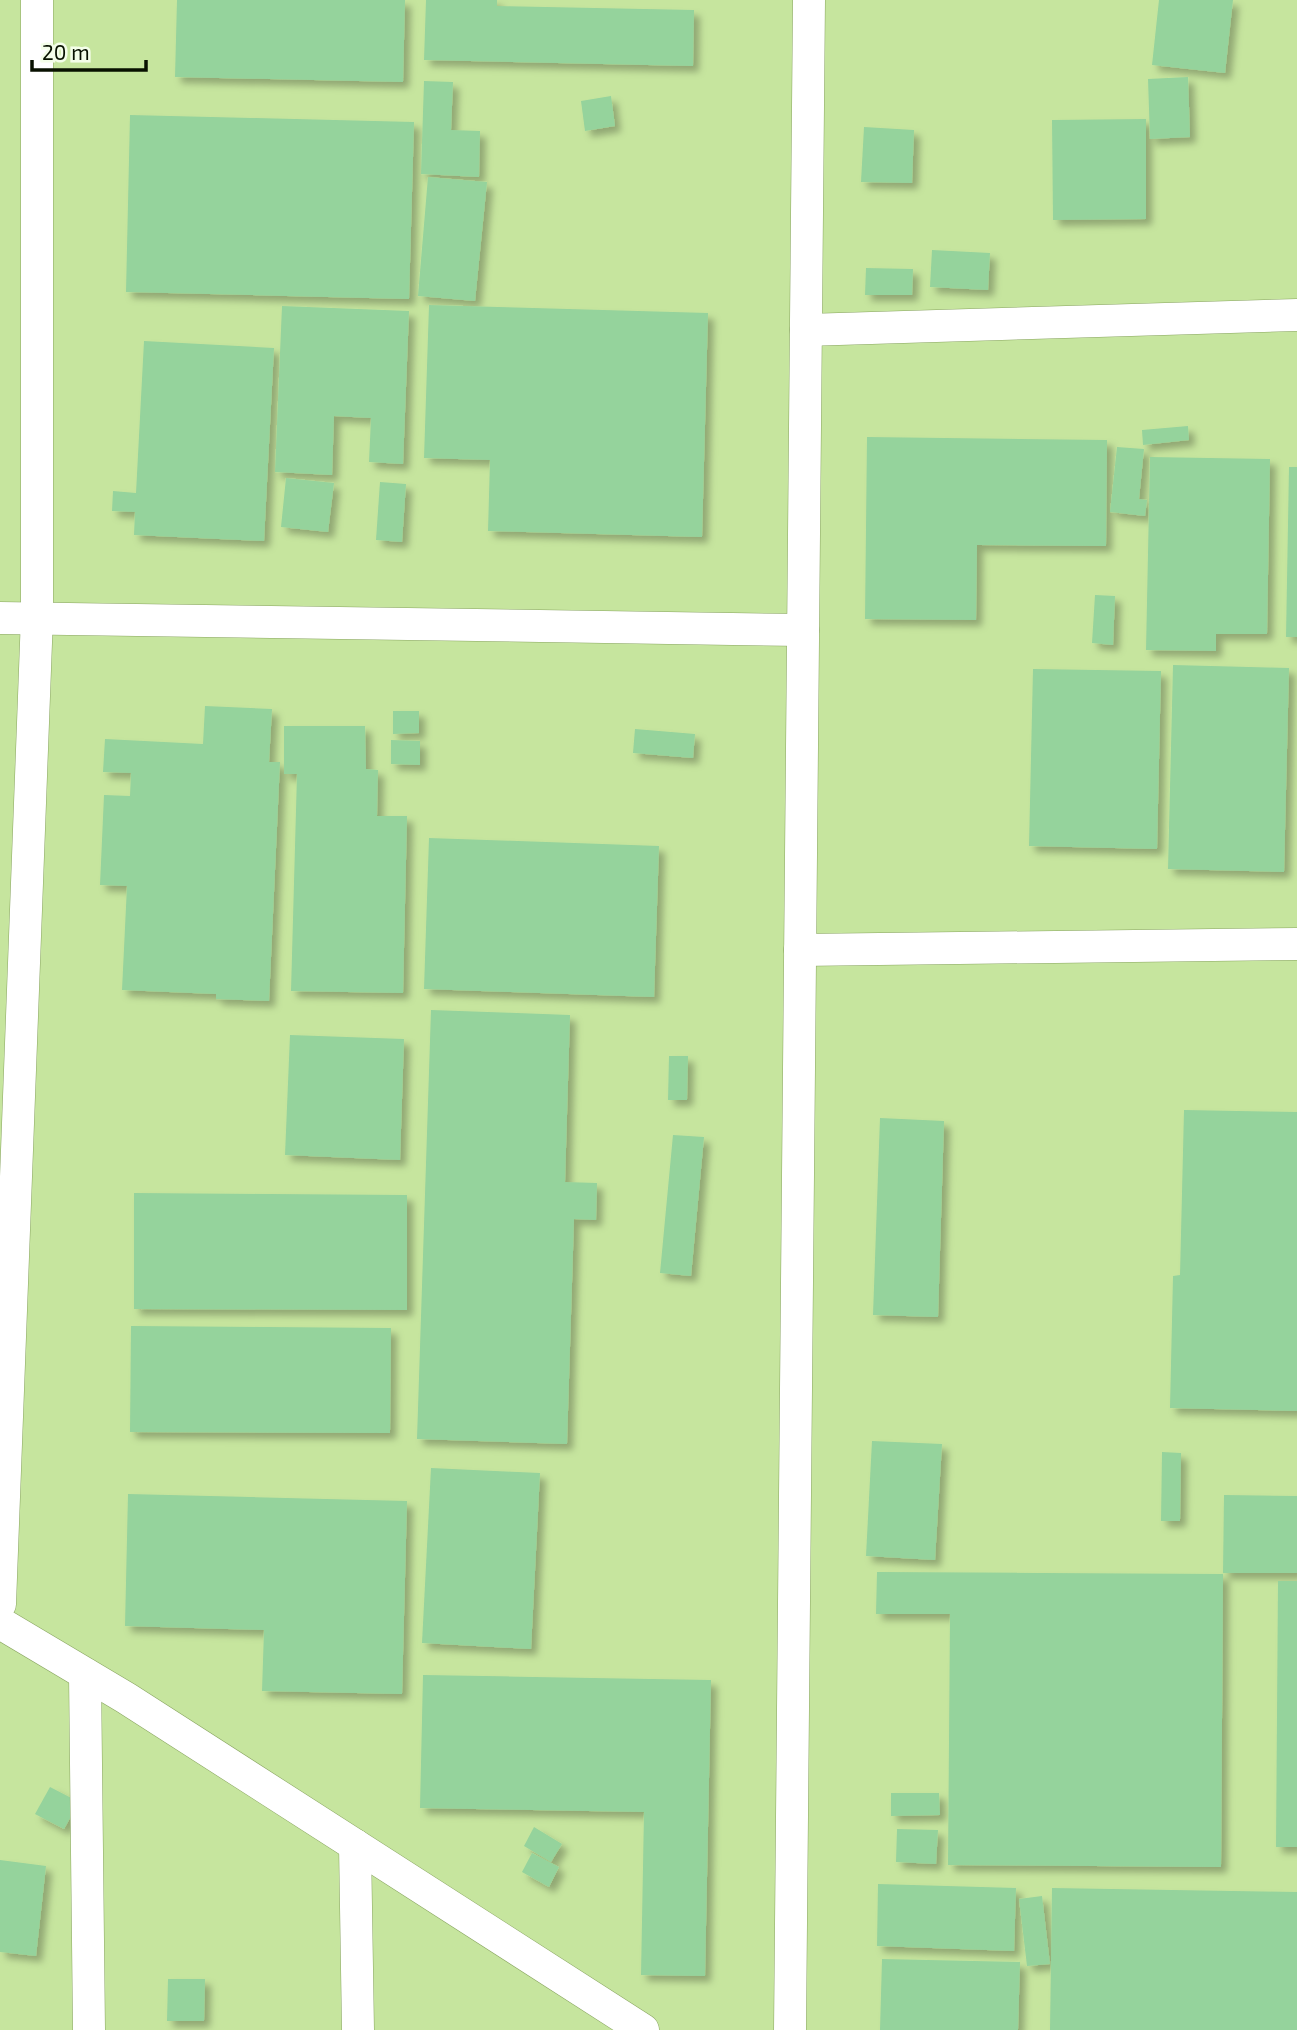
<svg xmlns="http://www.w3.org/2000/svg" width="1297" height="2030" viewBox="0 0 1297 2030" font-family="'Exo 2',sans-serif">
	<defs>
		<filter id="shadow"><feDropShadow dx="6" dy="6" stdDeviation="3.5" flood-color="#0004"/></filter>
	</defs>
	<rect width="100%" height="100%" fill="#c6e59e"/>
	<g fill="#95d39c" filter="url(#shadow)">
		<polygon points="177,0 405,0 403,82 175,77"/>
		<polygon points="426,0 497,0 497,6 694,10 693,66 424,60"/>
		<polygon points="1159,0 1233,0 1225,73 1152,65"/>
		<polygon points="1188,77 1190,137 1150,139 1148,79"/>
		<polygon points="424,81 453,82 451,130 480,131 479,177 421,174"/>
		<polygon points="611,96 615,126 585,131 581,101"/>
		<polygon points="130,115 414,122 409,299 126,292"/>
		<polygon points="1146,119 1146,219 1053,220 1052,120"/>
		<polygon points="864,127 914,130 912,183 861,182"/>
		<polygon points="428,177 487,182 475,301 418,296"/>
		<polygon points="932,250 990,253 988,290 930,287"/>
		<polygon points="866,268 913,269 912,295 865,295"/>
		<polygon points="429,305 708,313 702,537 488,531 490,460 424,458"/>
		<polygon points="282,306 409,311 403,464 369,462 371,418 334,416 332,475 275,472"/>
		<polygon points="144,341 274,348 264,541 134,535 135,512 112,511 113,491 136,493"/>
		<polygon points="1188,426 1189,440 1143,445 1142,430"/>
		<polygon points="867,437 1107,440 1106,546 977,545 976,620 865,619"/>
		<polygon points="1117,447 1144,449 1139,499 1147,500 1145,516 1110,512"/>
		<polygon points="1150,457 1270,459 1267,634 1216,634 1216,651 1146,650"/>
		<polygon points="1289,467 1297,467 1297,637 1286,637"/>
		<polygon points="286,478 334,483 328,532 281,527"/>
		<polygon points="380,482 406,484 402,542 376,540"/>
		<polygon points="1095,595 1115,596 1113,645 1092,643"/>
		<polygon points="1173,665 1289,668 1284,872 1168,869"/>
		<polygon points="1033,669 1161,671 1157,849 1029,846"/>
		<polygon points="205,706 272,709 269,762 280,762 269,1001 216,999 216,994 122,990 127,886 100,885 104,795 130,796 131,773 103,772 105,739 203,744"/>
		<polygon points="393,711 419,711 419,733 393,734"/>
		<polygon points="284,726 365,726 366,769 378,770 377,816 407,816 403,993 291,991 297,774 284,774"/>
		<polygon points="635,729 695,734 693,758 633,753"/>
		<polygon points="391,740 420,741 420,765 391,764"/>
		<polygon points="429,838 659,846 654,997 424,989"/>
		<polygon points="431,1010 570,1015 565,1182 597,1183 596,1220 574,1219 567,1444 417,1439"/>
		<polygon points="290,1035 404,1039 400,1160 285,1155"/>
		<polygon points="669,1056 688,1056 687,1100 668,1100"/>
		<polygon points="1184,1110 1297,1112 1297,1411 1170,1408 1173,1276 1180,1275"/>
		<polygon points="880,1118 944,1121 938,1317 873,1315"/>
		<polygon points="673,1135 704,1137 691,1276 660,1273"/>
		<polygon points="134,1193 407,1195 407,1310 134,1309"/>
		<polygon points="131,1326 391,1328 390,1433 130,1432"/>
		<polygon points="872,1441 942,1444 935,1560 866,1556"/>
		<polygon points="1162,1452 1181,1453 1180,1521 1161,1521"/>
		<polygon points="431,1468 540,1473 531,1649 422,1643"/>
		<polygon points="128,1494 407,1501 402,1694 262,1691 264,1630 125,1626"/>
		<polygon points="1224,1495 1297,1496 1297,1573 1223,1573"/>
		<polygon points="877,1572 1223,1574 1221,1867 948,1865 950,1614 876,1614"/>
		<polygon points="1278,1581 1297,1581 1297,1847 1276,1847"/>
		<polygon points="423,1675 711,1680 705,1976 641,1975 644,1812 420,1808"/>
		<polygon points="50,1787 79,1802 64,1829 35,1814"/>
		<polygon points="891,1793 939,1793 940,1815 891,1816"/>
		<polygon points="534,1827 562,1844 551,1862 524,1846"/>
		<polygon points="897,1829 938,1830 936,1864 896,1862"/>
		<polygon points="532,1853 559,1867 549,1887 522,1872"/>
		<polygon points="0,1860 46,1866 36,1956 0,1952"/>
		<polygon points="878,1884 1016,1888 1014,1951 877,1946"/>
		<polygon points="1052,1888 1297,1892 1297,2030 1050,2030"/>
		<polygon points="1042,1896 1050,1964 1027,1966 1019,1899"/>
		<polygon points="882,1959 1020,1962 1018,2030 880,2030"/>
		<polygon points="168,1979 205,1979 204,2021 167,2021"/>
	</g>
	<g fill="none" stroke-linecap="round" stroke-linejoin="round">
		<g stroke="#89a561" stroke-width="33">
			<g id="minor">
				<polyline points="806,330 1297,315"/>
				<polyline points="0,618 803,630"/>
				<polyline points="800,950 1297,944"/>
				<polyline points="0,1604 37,616 37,0"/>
				<polyline points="0,1623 126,1698 643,2030"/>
				<polyline points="85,1674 89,2030"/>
				<polyline points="355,1845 358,2030"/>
				<polyline points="790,2030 809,0"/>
			</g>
		</g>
		<use href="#minor" stroke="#fff" stroke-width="32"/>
	</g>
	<path d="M32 60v10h114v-10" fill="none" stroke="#081100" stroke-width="3.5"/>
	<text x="42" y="60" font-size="21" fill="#081100" stroke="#f4fee9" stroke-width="5" paint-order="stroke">20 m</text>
</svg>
